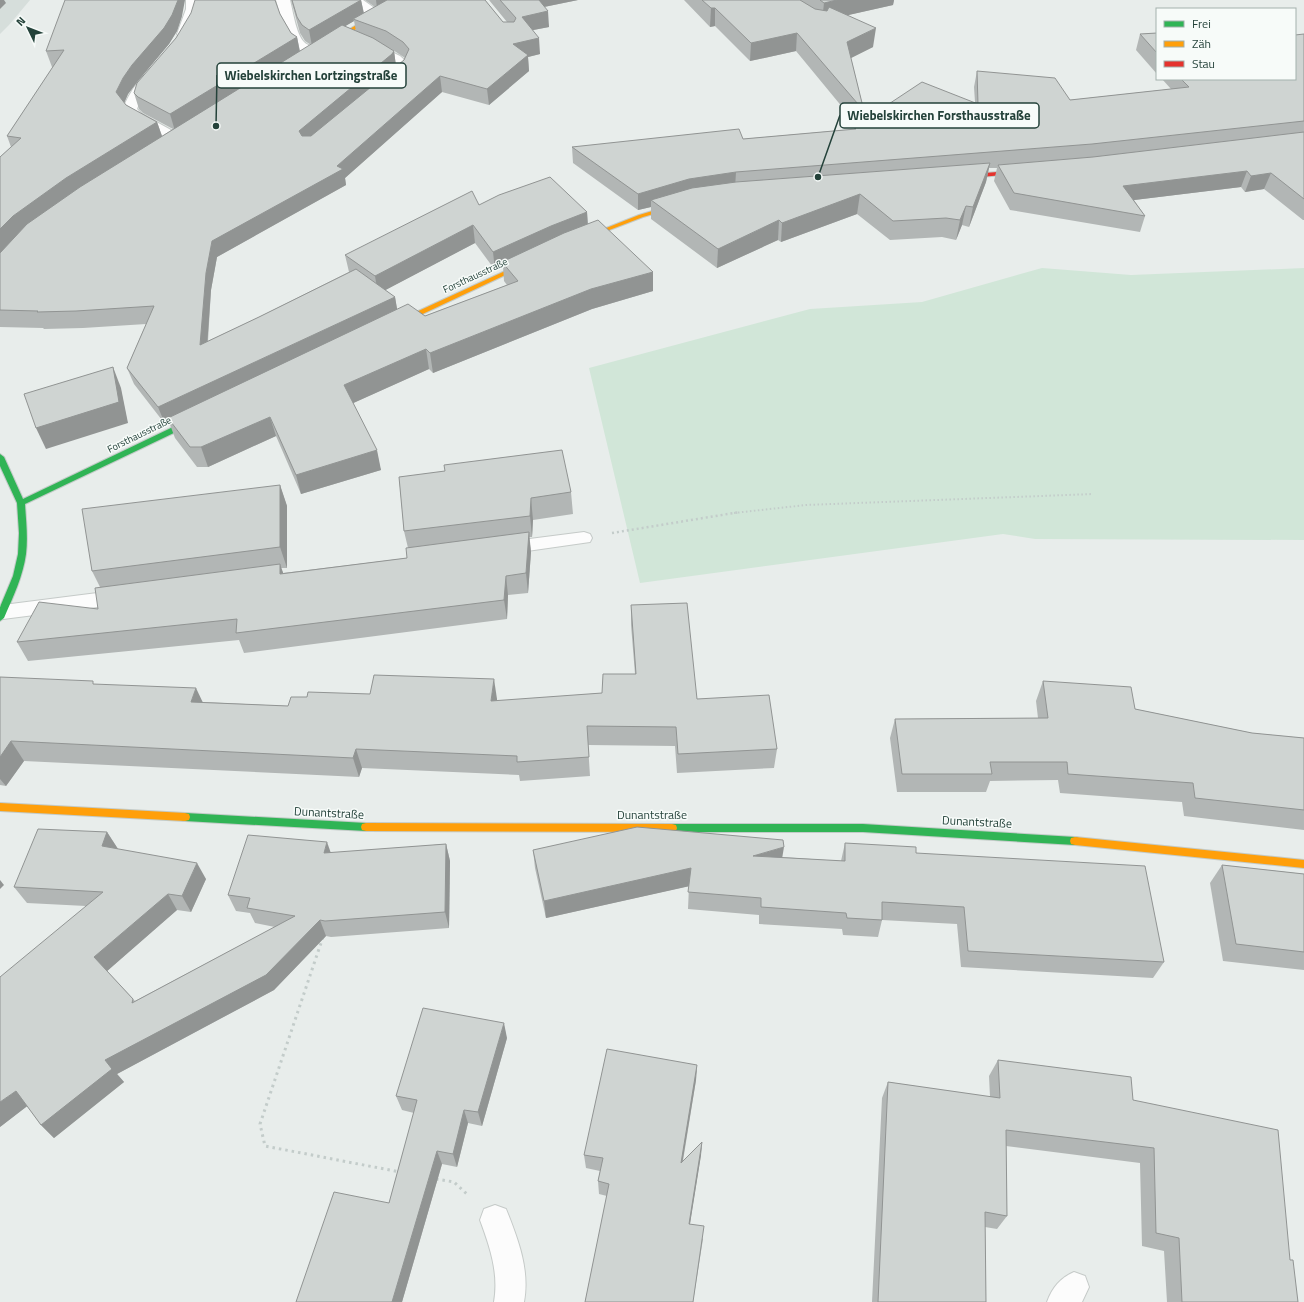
<svg xmlns="http://www.w3.org/2000/svg" width="1304" height="1302" viewBox="0 0 1304 1302" font-family="'Titillium Web',sans-serif">
	<rect width="100%" height="100%" fill="#e8edeb"/>
	<polygon fill="#d6dedb" points="0,0 30,0 9,25 0,34"/>
	<polygon fill="#d1e6d8" points="1042,268 1131,275 1304,268 1304,540 1035,539 1003,534 640,583 589,368 810,309 922,302"/>
	<g fill="none" stroke-linecap="round" stroke-linejoin="round">
		<g stroke="#c5cac8" stroke-width="2">
			<g id="lane">
				<path d="M373 43 400 56 410 65C406 74 400 85 389 82L387 80 396 72 398 66 392 60 369 48 367 46 369 44Z"/>
				<polygon points="584,532 590,534 592,538 590,542 507,554 501,552 499,548 501,544 507,542"/>
				<polygon points="121,590 127,592 130,597 127,602 121,604 3,619 0,618 0,606 3,605"/>
			</g>
		</g>
		<g stroke="#c5cac8" stroke-width="2">
			<g id="street">
				<polygon points="186,0 200,0 200,9 191,34 189,37 179,37 177,34 186,9"/>
				<path d="M276 0H290C293 11 296 34 304 42 308 46 315 47 319 53L317 56C311 57 307 56 302 53 284 41 282 20 276 0Z"/>
				<path d="M348 0H363L383 14 381 17C370 20 355 9 348 0Z"/>
				<path d="M154 70 159 71 161 74 141 98 137 109 142 114 180 135 182 138 180 141 175 142 170 141 132 120 123 109C127 97 141 73 154 70Z"/>
				<path d="M495 1205 506 1209C518 1239 530 1270 524 1302H494C499 1273 490 1247 480 1220L484 1209Z"/>
				<path d="M1074 1272 1085 1276 1089 1287 1082 1302H1047C1052 1288 1060 1278 1074 1272Z"/>
			</g>
		</g>
		<g stroke="#c3cbc8" stroke-width="2">
			<g id="fast">
				<path d="M198 415 201 416 202 418 201 420 25 504C26 521 28 537 26 554 23 576 13 597 4 618L0 621V607L13 576 18 554 19 533 17 503 0 466V454L4 457 23 499Z"/>
				<polygon points="185,813 366,823 370,824 371,827 370,830 366,831 185,821 181,820 180,817 181,814"/>
				<polygon points="672,824 863,824 1075,837 1079,838 1080,841 1079,844 1075,845 863,832 672,832 668,831 667,828 668,825"/>
			</g>
		</g>
		<g stroke="#c3cbc8" stroke-width="2">
			<g id="slow">
				<polygon points="399,0 406,0 329,45 324,44"/>
				<polygon points="679,203 682,205 681,206 643,217 581,241 579,242 576,240 639,215"/>
				<polygon points="531,259 533,260 533,262 395,327 389,327 388,325"/>
				<polygon points="0,803 185,813 189,814 190,817 189,820 185,821 0,811"/>
				<polygon points="366,823 672,824 676,825 677,828 676,831 672,832 366,831 362,830 361,827 362,824"/>
				<polygon points="1075,837 1304,860 1304,868 1075,845 1071,844 1070,841 1071,838"/>
			</g>
		</g>
		<g stroke="#c3cbc8" stroke-width="2">
			<polygon id="jam" points="1025,170 1027,171 1027,173 957,179 954,177 957,175"/>
		</g>
		<polyline stroke="#c3ccca" stroke-width="2" stroke-dasharray="1.5 2.5" stroke-linecap="butt" points="734,513 806,505 1093,494"/>
		<polyline stroke="#c3ccca" stroke-width="2.5" stroke-dasharray="2 3" stroke-linecap="butt" points="612,533 740,512"/>
		<g stroke="#c3ccca" stroke-width="3" stroke-dasharray="2.5 4" stroke-linecap="butt">
			<polyline points="323,937 260,1124 265,1146 400,1172"/>
			<polyline points="436,1179 454,1182 469,1196"/>
		</g>
		<use href="#lane" fill="#fcfcfc" fill-rule="evenodd"/>
		<use href="#street" fill="#fcfcfc" fill-rule="evenodd"/>
		<use href="#fast" fill="#30b455" fill-rule="evenodd"/>
		<use href="#slow" fill="#ff9f0a" fill-rule="evenodd"/>
		<use href="#jam" fill="#e5322d" fill-rule="evenodd"/>
	</g>
	<g fill="#b2b6b5" fill-rule="evenodd">
		<path d="M291 0H361L364 13 375 7 365 0H485L503 22H507L489 0H578L544 7 549 27 533 30 540 54 528 57 529 71 489 105 442 92 345 178 346 185 217 257 211 290 208 341 259 317 349 272 345 255 479 205 587 212 588 224 653 272V291L592 309 433 373 429 369 353 403 381 470 301 494 276 436 208 467H197L175 438 169 422 165 424 134 384 127 368 146 324 83 328 44 329 43 328 0 327V157L11 147 7 136 53 67H52L46 51 182 16 177 31 169 44 138 81 128 94 124 103 126 105 157 122 162 136 173 129 143 113 139 109 134 93 280 14 291 33 297 37 300 51 311 45 305 41 300 33ZM354 21 356 31 345 26ZM387 46 405 58 404 60 396 66 394 51ZM475 243 495 270 503 266 504 281 507 285 425 316 397 310 395 297 385 290Z"/>
		<polygon points="684,0 894,0 893,5 848,15 873,47 851,58 864,111 863,121 975,102 974,87 977,71 1070,100 1171,89 1162,79 1295,79 1304,34 1304,220 1303,220 1264,189 1245,192 1241,187 1134,200 1145,216 1140,232 1010,210 994,181 997,168 989,168 986,182 969,227 962,225 956,240 942,237 890,240 857,214 781,242 778,240 717,268 651,219 651,207 638,210 573,163 572,147 743,139 854,129 854,127 857,125 796,51 750,61 715,26 710,27"/>
		<polygon points="1157,33 1157,74 1136,50 1140,34"/>
		<polygon points="399,477 571,492 573,514 533,520 532,537 529,537 531,552 528,593 508,595 507,619 244,653 239,640 28,661 17,642 98,609 100,587 92,571 280,485 287,506 287,568 281,568 283,573 407,558 408,548 404,531"/>
		<polygon points="631,605 697,699 777,749 774,768 677,773 675,746 588,745 590,776 520,781 519,775 362,768 359,777 24,761 6,786 0,785 0,677 94,684 203,702 288,706 307,697 497,699 497,701 602,693 635,674 631,625"/>
		<polygon points="1043,681 1135,709 1252,733 1304,738 1304,830 1184,816 1182,802 1060,793 1058,780 990,781 986,792 897,792 890,738 895,719 1038,718 1036,701"/>
		<polygon points="107,832 118,849 206,879 191,912 177,910 107,971 135,1001 275,927 255,923 250,913 236,911 228,895 331,853 446,844 450,861 449,928 331,937 326,936 274,990 117,1074 124,1082 54,1138 41,1125 27,1106 0,1127 86,906 27,903 14,887"/>
		<polygon points="845,843 916,853 1164,962 1153,978 961,967 957,924 882,920 878,937 843,935 842,929 759,924 759,915 688,909 689,886 546,918 535,868 533,850 782,857 841,861"/>
		<polygon points="1222,865 1304,874 1304,970 1223,961 1210,883"/>
		<polygon points="507,1038 482,1126 468,1123 457,1167 442,1164 402,1302 296,1302 389,1203 414,1113 402,1110 396,1096"/>
		<polygon points="998,1060 1133,1100 1290,1260 1298,1302 1167,1302 1164,1251 1142,1246 1140,1163 1006,1146 1007,1216 997,1229 985,1227 986,1302 872,1302 882,1098 888,1082 990,1097 989,1076"/>
		<polygon points="697,1065 696,1080 683,1161 702,1142 701,1155 690,1224 703,1239 693,1302 585,1302 607,1196 599,1194 598,1181 600,1171 586,1168 584,1155"/>
	</g>
	<g fill="#919493">
		<polygon points="0,0 4,0 6,3 0,9"/>
		<polygon points="178,0 185,0 182,16 177,31 169,44 138,81 128,94 122,108 116,92 123,78"/>
		<polygon points="361,0 364,15 353,19 354,21 312,46 309,30"/>
		<polygon points="376,0 391,0 377,8"/>
		<polygon points="533,0 578,0 534,9"/>
		<polygon points="837,0 894,0 893,5 822,21 824,3"/>
		<polygon points="711,8 715,8 715,26 710,27"/>
		<polygon points="548,11 549,27 523,32 522,17"/>
		<polygon points="876,28 873,47 845,61 847,42"/>
		<polygon points="797,33 796,51 750,61 751,43"/>
		<polygon points="297,37 300,53 175,131 170,114"/>
		<polygon points="539,38 540,54 528,57 529,71 489,105 487,89 513,44"/>
		<polygon points="394,51 396,66 303,147 299,131"/>
		<polygon points="440,76 442,92 345,178 346,185 217,257 211,290 206,361 200,345 206,273 212,241 337,166"/>
		<polygon points="157,122 163,139 0,253 0,229 13,216 66,178"/>
		<polygon points="990,163 986,182 969,227 973,207"/>
		<polygon points="1247,171 1241,187 1118,202 1123,186"/>
		<polygon points="736,172 735,188 651,200 651,207 638,210 638,194 689,179"/>
		<polygon points="1271,173 1264,189 1245,192 1251,176"/>
		<polygon points="860,194 857,214 781,242 782,223"/>
		<polygon points="966,206 962,225 956,240 960,220"/>
		<polygon points="587,212 588,230 502,262 503,266 495,270 493,252 551,226"/>
		<polygon points="779,220 778,240 717,268 718,249"/>
		<polygon points="473,225 475,243 378,294 375,276"/>
		<polygon points="653,272 653,291 592,309 433,373 430,353 591,289"/>
		<polygon points="395,297 398,314 168,418 169,422 165,424 158,407"/>
		<polygon points="426,349 429,369 349,405 344,385"/>
		<polygon points="113,367 121,388 128,423 46,449 36,428"/>
		<polygon points="270,417 276,436 208,467 201,447"/>
		<polygon points="377,450 381,470 301,494 296,475"/>
		<polygon points="280,485 287,506 287,568 280,547"/>
		<polygon points="531,498 533,520 532,537 530,516"/>
		<polygon points="529,532 531,552 528,593 526,573"/>
		<polygon points="280,564 287,584 280,574"/>
		<polygon points="506,576 508,595 507,619 504,600"/>
		<polygon points="494,679 497,699 495,721 491,701"/>
		<polygon points="196,688 205,707 191,702"/>
		<polygon points="11,741 24,761 6,786 0,779 0,757"/>
		<polygon points="356,749 362,768 359,777 353,758"/>
		<polygon points="107,832 118,849 102,846"/>
		<polygon points="327,842 333,859 324,853"/>
		<polygon points="446,844 450,861 449,928 445,912"/>
		<polygon points="784,847 781,865 753,856"/>
		<polygon points="197,863 206,879 191,912 182,896"/>
		<polygon points="691,868 690,886 546,918 544,901"/>
		<polygon points="0,880 4,885 0,889"/>
		<polygon points="168,894 177,910 106,972 94,957"/>
		<polygon points="320,920 326,936 274,990 117,1074 124,1082 54,1138 41,1125 105,1060"/>
		<polygon points="504,1023 507,1038 482,1126 478,1112"/>
		<polygon points="697,1065 696,1080 680,1176 681,1163"/>
		<polygon points="16,1091 30,1104 0,1127 0,1102"/>
		<polygon points="464,1110 468,1123 457,1167 453,1154"/>
		<polygon points="702,1142 701,1155 688,1236 689,1224"/>
		<polygon points="437,1151 442,1164 402,1302 392,1302"/>
	</g>
	<g fill="#cfd4d2" stroke="#919493">
		<polygon points="65,0 178,0 172,15 164,28 132,65 123,78 116,92 126,105 157,122 66,178 13,216 0,229 0,157 21,138 7,136 64,50 46,51"/>
		<polygon points="195,0 275,0 280,14 291,33 297,37 170,114 138,97 134,93 137,83 176,38 191,13"/>
		<polygon points="292,0 361,0 309,30 302,25 297,17"/>
		<polygon points="387,0 485,0 503,22 514,22 516,18 500,0 539,0 548,11 522,17 539,38 513,44 528,55 487,89 440,76 337,166 343,169 212,241 206,273 200,345 259,317 356,269 395,297 158,407 127,368 154,306 76,311 37,312 38,311 0,310 0,253 27,224 80,187 342,25 373,38 394,51 392,54 299,131 302,136 311,136 404,60 409,49 403,42 386,31 353,19"/>
		<polygon points="702,0 800,0 815,9 827,11 829,7 876,28 847,42 864,111 797,33 751,43 715,8 711,8"/>
		<polygon points="820,0 837,0 824,3"/>
		<polygon points="1157,33 1157,53 1140,34"/>
		<polygon points="1304,34 1304,121 1092,144 736,172 689,179 638,194 572,147 739,129 743,139 856,129 854,127 922,82 978,104 977,71 1055,78 1070,100 1189,87 1181,79 1295,79 1295,35"/>
		<polygon points="1304,132 1304,199 1271,173 1251,176 1247,171 1123,186 1145,216 1014,193 998,165 1093,157"/>
		<polygon points="990,163 973,207 966,206 960,220 946,218 893,221 860,194 782,223 779,220 718,249 651,200 692,188 736,182"/>
		<polygon points="550,177 587,212 551,226 493,252 473,225 375,276 345,255 472,191 479,205 499,195"/>
		<polygon points="598,220 653,272 591,289 430,353 426,349 344,385 377,450 296,475 270,417 201,447 190,447 168,418 408,304 425,316 518,281 502,262 564,233"/>
		<polygon points="113,367 119,402 36,428 24,394"/>
		<polygon points="562,450 571,492 531,498 530,516 404,531 399,477 445,471 444,465"/>
		<polygon points="280,485 280,547 92,571 82,509"/>
		<polygon points="529,532 526,573 506,576 504,600 236,633 237,619 17,642 39,602 98,609 95,588 280,564 280,574 407,558 406,548"/>
		<polygon points="687,603 697,699 769,695 777,749 678,754 676,727 587,726 589,757 517,762 517,756 356,749 353,758 11,741 0,757 0,677 93,681 93,684 196,688 191,702 288,706 291,697 307,697 308,692 370,694 374,675 494,679 491,701 602,693 603,674 636,674 631,605"/>
		<polygon points="1043,681 1131,687 1135,709 1252,733 1304,738 1304,810 1195,798 1193,783 1068,774 1067,762 990,762 992,774 902,774 895,719 1048,718"/>
		<polygon points="637,827 783,840 784,847 753,856 845,861 845,843 916,847 916,853 1145,866 1164,962 968,951 964,907 882,902 882,920 847,918 846,913 761,907 761,898 688,892 691,868 544,901 533,850"/>
		<polygon points="38,829 107,832 102,846 197,863 182,896 168,894 94,957 133,999 132,1003 295,916 247,908 250,898 228,895 248,835 327,842 324,853 446,844 445,912 325,921 320,920 266,975 105,1060 112,1069 41,1125 16,1091 0,1102 0,977 103,892 14,887"/>
		<polygon points="1222,865 1304,874 1304,952 1236,944"/>
		<polygon points="423,1008 504,1023 478,1112 464,1110 453,1154 437,1151 392,1302 296,1302 334,1192 389,1203 417,1100 396,1096"/>
		<polygon points="607,1049 697,1065 681,1163 702,1142 689,1224 704,1226 693,1302 585,1302 609,1184 598,1181 603,1158 584,1155"/>
		<polygon points="998,1060 1131,1077 1133,1100 1278,1130 1290,1260 1293,1260 1298,1302 1182,1302 1179,1238 1156,1233 1154,1148 1006,1130 1007,1216 985,1212 986,1302 878,1302 888,1082 1000,1098"/>
	</g>
	<g text-anchor="middle" stroke-width="3" stroke-linejoin="round" paint-order="stroke">
		<g font-size="10" fill="#24423a" stroke="#f7fbf9">
			<text transform="translate(475 275) rotate(-25)" y="4">Forsthausstraße</text>
			<text transform="translate(139 434) rotate(-26)" y="4">Forsthausstraße</text>
		</g>
		<g font-size="12" fill="#24423a" stroke="#f7fbf9">
			<text transform="translate(329 813) rotate(3)" y="4">Dunantstraße</text>
			<text x="652" y="819">Dunantstraße</text>
			<text transform="translate(977 822) rotate(3)" y="4">Dunantstraße</text>
		</g>
	</g>
	<path fill="none" stroke="#24423a" stroke-width="1.5" d="M216 126L217 75M818 177L840 115"/>
	<g fill="#24423a" stroke="#f7fbf9" stroke-width="1.5">
		<circle cx="216" cy="126" r="4"/>
		<circle cx="818" cy="177" r="4"/>
	</g>
	<g fill="#f7fbf9" stroke="#24423a" stroke-width="1.5">
		<rect x="217" y="63" width="189" height="25" rx="4"/>
		<rect x="840" y="103" width="199" height="25" rx="4"/>
	</g>
	<g font-size="13" text-anchor="middle" font-weight="bold" fill="#24423a">
		<text x="311" y="80">Wiebelskirchen Lortzingstraße</text>
		<text x="939" y="120">Wiebelskirchen Forsthausstraße</text>
	</g>
	<rect x="1156" y="8" width="140" height="72" fill="#f7fbf9" stroke="#a3b1ad"/>
	<rect x="1164" y="21" width="20" height="6" fill="#30b455" stroke="#a3b1ad"/>
	<text x="1192" y="28" font-size="12" fill="#24423a">Frei</text>
	<rect x="1164" y="41" width="20" height="6" fill="#ff9f0a" stroke="#a3b1ad"/>
	<text x="1192" y="48" font-size="12" fill="#24423a">Zäh</text>
	<rect x="1164" y="61" width="20" height="6" fill="#e5322d" stroke="#a3b1ad"/>
	<text x="1192" y="68" font-size="12" fill="#24423a">Stau</text>
	<g transform="translate(28 28) rotate(313)" stroke="#f7fbf9" stroke-width="3" paint-order="stroke">
	<path d="M0-3L7 15L0 10L-7 15Z" fill="#24423a"/>
	<text y="-6" font-size="11" font-weight="bold" text-anchor="middle" fill="#24423a">N</text>
	</g>
</svg>
